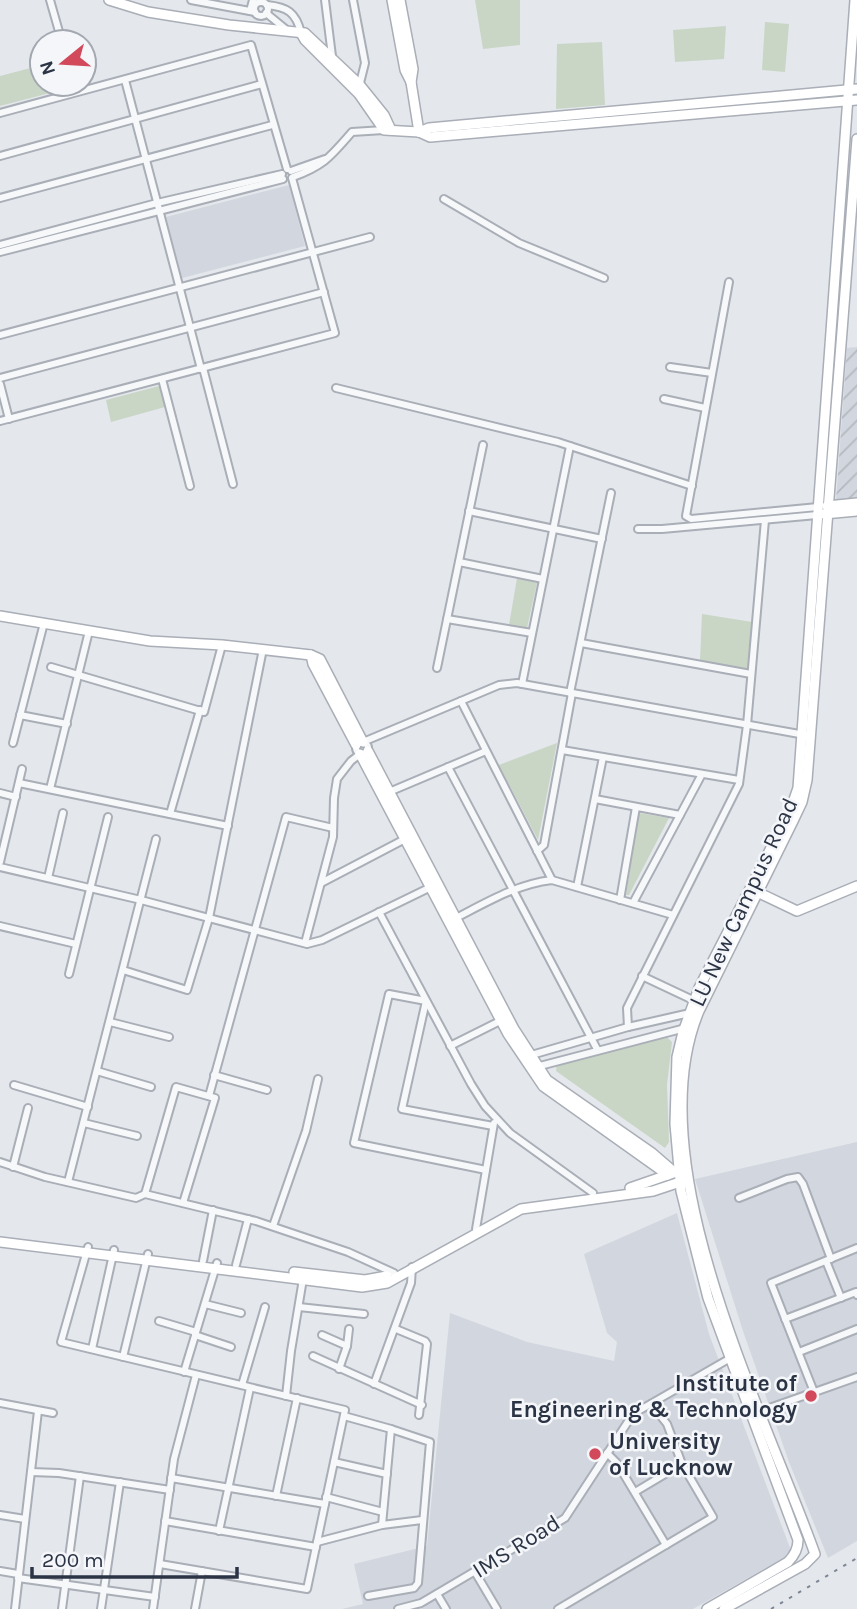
<svg xmlns="http://www.w3.org/2000/svg" width="857" height="1609" viewBox="0 0 857 1609" font-family="Karla,sans-serif">
	<defs>
		<pattern id="industrial-furrows" width="10" height="10" patternUnits="userSpaceOnUse" patternTransform="scale(1.75)"><rect width="10" height="10" fill="#d2d6de"/><path d="M-1 1l2-2M0 10L10 0M9 11l2-2" fill="none" stroke="#b4b8c0"/></pattern>
	</defs>
	<rect width="100%" height="100%" fill="#e4e7ec"/>
	<g fill="#d2d6de">
		<polygon points="289,185 305,246 182,278 166,217"/>
		<polygon points="857,1142 857,1541 828,1558 789,1462 743,1331 695,1179"/>
		<polygon points="677,1213 709,1334 792,1553 693,1609 342,1609 363,1604 354,1564 427,1546 450,1313 527,1342 614,1361 617,1342 607,1333 584,1254"/>
	</g>
	<polygon fill="url(#industrial-furrows)" points="857,347 857,497 836,500 847,348"/>
	<g fill="#c9d6c5">
		<polygon points="475,0 520,0 520,45 483,49"/>
		<polygon points="765,22 789,24 785,72 762,70"/>
		<polygon points="726,26 724,59 675,62 673,30"/>
		<polygon points="602,42 605,105 556,109 557,44"/>
		<polygon points="42,65 42,84 68,84 69,88 0,106 0,76"/>
		<polygon points="159,386 165,407 111,422 106,400"/>
		<polygon points="517,578 537,583 527,628 509,625"/>
		<polygon points="702,614 752,622 749,670 700,661"/>
		<polygon points="557,743 538,840 499,765"/>
		<polygon points="639,813 669,818 629,895 626,895"/>
		<polygon points="665,1035 672,1042 667,1085 669,1142 665,1148 556,1071 557,1063"/>
	</g>
	<g fill="none" stroke-linecap="round" stroke-linejoin="round">
		<g stroke="#a9aeb7" stroke-width="10">
			<g id="street">
				<polyline points="50,0 62,42"/>
				<polyline points="191,0 255,12"/>
				<polyline points="325,0 332,56"/>
				<polyline points="353,0 365,63 359,87"/>
				<circle cx="261" cy="9" r="7"/>
				<path d="M267 5C287 7 296 12 301 33"/>
				<polyline points="250,11 253,0"/>
				<polyline points="266,13 288,31"/>
				<polyline points="125,80 201,369"/>
				<polyline points="0,113 251,45 287,169"/>
				<polyline points="0,156 262,84"/>
				<polyline points="291,171 325,159"/>
				<path d="M293 177C325 165 330 157 352 132L384 130"/>
				<polyline points="0,198 272,125"/>
				<polyline points="444,199 519,243 604,278"/>
				<polyline points="0,245 157,203 282,174"/>
				<polyline points="0,252 283,179"/>
				<polyline points="729,282 686,516 691,519 818,507"/>
				<polyline points="0,335 370,237"/>
				<polyline points="670,367 712,373"/>
				<polyline points="203,368 233,484"/>
				<polyline points="0,378 324,292"/>
				<polyline points="162,379 190,486"/>
				<polyline points="0,384 9,419"/>
				<polyline points="336,388 558,442 692,486"/>
				<polyline points="664,399 705,408"/>
				<polyline points="0,421 335,333 292,178"/>
				<polyline points="469,511 602,539"/>
				<polyline points="638,529 662,529 817,515"/>
				<polyline points="459,562 543,579"/>
				<polyline points="447,619 532,633"/>
				<polyline points="581,643 751,674"/>
				<polyline points="51,667 204,712 222,645"/>
				<polyline points="437,668 483,445"/>
				<polyline points="522,684 570,446"/>
				<polyline points="570,693 611,493"/>
				<polyline points="461,701 552,880"/>
				<polyline points="20,715 67,724"/>
				<circle cx="362" cy="748" r="6"/>
				<polyline points="363,742 499,685 517,683 805,735"/>
				<polyline points="13,743 44,623"/>
				<polyline points="562,750 739,780"/>
				<polyline points="448,767 597,1049"/>
				<polyline points="19,783 228,826"/>
				<polyline points="50,789 89,631"/>
				<polyline points="389,792 486,751"/>
				<polyline points="0,793 16,797"/>
				<polyline points="595,799 680,815"/>
				<polyline points="170,814 200,710"/>
				<polyline points="537,851 544,845 572,693"/>
				<polyline points="0,862 22,769"/>
				<polyline points="0,867 141,900 307,944 322,940 433,886"/>
				<polyline points="48,878 63,813"/>
				<polyline points="321,883 405,839"/>
				<polyline points="577,887 603,757"/>
				<polyline points="620,900 636,807"/>
				<polyline points="633,903 702,774"/>
				<polyline points="379,912 471,1084 485,1106 510,1133 593,1193"/>
				<path d="M456 918C487 902 517 884 552 880L673 915"/>
				<polyline points="0,926 76,944"/>
				<polyline points="305,943 333,837 334,798 337,779 351,761 360,754"/>
				<polyline points="123,970 187,990 209,918 263,649"/>
				<polyline points="69,974 108,817"/>
				<polyline points="642,976 695,1001"/>
				<polyline points="110,1022 169,1037"/>
				<polyline points="628,1027 627,1008 739,784 747,725 765,520"/>
				<polyline points="450,1046 500,1021"/>
				<polyline points="528,1056 628,1027 690,1013"/>
				<polyline points="536,1067 693,1026"/>
				<polyline points="97,1071 151,1087"/>
				<polyline points="214,1075 267,1090"/>
				<polyline points="14,1085 88,1107"/>
				<polyline points="209,1096 286,817 333,828"/>
				<polyline points="84,1123 137,1136"/>
				<polyline points="0,1162 45,1177 136,1198 145,1194 256,1221 348,1252 394,1273"/>
				<polyline points="13,1167 28,1108"/>
				<polyline points="486,1170 354,1143 389,994 426,1001 402,1109 493,1126"/>
				<polyline points="68,1182 156,839"/>
				<polyline points="145,1194 176,1087 215,1098 183,1203"/>
				<polyline points="739,1198 787,1179 798,1177 803,1184 831,1259"/>
				<polyline points="273,1226 306,1131 318,1079"/>
				<polyline points="476,1229 494,1123"/>
				<polyline points="88,1247 61,1342 345,1410 307,1589 160,1564"/>
				<polyline points="203,1261 213,1210"/>
				<polyline points="826,1261 841,1298"/>
				<polyline points="236,1265 248,1219"/>
				<polyline points="205,1304 241,1313"/>
				<polyline points="299,1307 364,1314"/>
				<polyline points="785,1319 856,1292 857,1295"/>
				<polyline points="159,1321 196,1332"/>
				<polyline points="396,1329 425,1341 427,1344 419,1415"/>
				<polyline points="195,1335 231,1347"/>
				<polyline points="322,1335 347,1346"/>
				<polyline points="92,1349 114,1250"/>
				<polyline points="799,1352 857,1329"/>
				<polyline points="313,1356 422,1405"/>
				<polyline points="123,1357 148,1254"/>
				<polyline points="339,1369 347,1346 349,1329"/>
				<polyline points="184,1372 217,1263"/>
				<polyline points="374,1384 411,1283 412,1267"/>
				<polyline points="242,1385 265,1307"/>
				<polyline points="814,1392 771,1283 857,1248"/>
				<polyline points="286,1396 291,1351 303,1279"/>
				<polyline points="0,1403 53,1413"/>
				<polyline points="651,1404 667,1424 682,1464"/>
				<polyline points="761,1411 857,1377"/>
				<polyline points="344,1416 391,1429 382,1525"/>
				<polyline points="607,1453 617,1463 666,1545"/>
				<polyline points="334,1462 387,1474"/>
				<polyline points="31,1472 59,1473 170,1490"/>
				<polyline points="171,1478 325,1504"/>
				<polyline points="276,1496 297,1398"/>
				<polyline points="326,1497 383,1512"/>
				<polyline points="0,1515 25,1519"/>
				<polyline points="165,1521 316,1547"/>
				<polyline points="219,1531 250,1388"/>
				<polyline points="317,1542 382,1525 422,1520"/>
				<polyline points="0,1571 18,1574"/>
				<polyline points="475,1572 497,1609"/>
				<polyline points="18,1578 155,1597"/>
				<polyline points="437,1594 446,1609"/>
				<polyline points="368,1596 414,1588 418,1583 430,1442 391,1429"/>
				<polyline points="15,1609 38,1411"/>
				<polyline points="62,1609 80,1476"/>
				<polyline points="101,1609 120,1482"/>
				<polyline points="153,1609 174,1459 196,1375"/>
				<polyline points="195,1609 202,1571"/>
				<polyline points="398,1609 421,1603 565,1518 633,1414 734,1356"/>
				<polyline points="558,1609 713,1517 682,1464 635,1492"/>
			</g>
		</g>
		<g stroke="#a9aeb7" stroke-width="12">
			<g id="secondary">
				<polyline points="109,0 148,12 229,25 305,33 359,84 384,115 391,130"/>
				<polyline points="392,0 405,70 411,82"/>
				<polyline points="400,0 413,69 411,82 419,132"/>
				<polyline points="301,33 305,40 359,94 384,130 419,132 430,137 857,100"/>
				<polyline points="419,132 429,128 857,89"/>
				<polyline points="827,506 857,503"/>
				<polyline points="824,514 857,511"/>
				<polyline points="0,616 150,641 222,645 311,655 320,659 363,742"/>
				<polyline points="311,655 313,664 356,745"/>
				<polyline points="368,751 514,1029 547,1080 652,1153 674,1172"/>
				<polyline points="360,754 508,1034 543,1086 668,1175"/>
				<polyline points="753,890 797,911 857,886"/>
				<polyline points="630,1188 682,1170"/>
				<polyline points="0,1242 362,1287 387,1283 521,1209 653,1191 683,1181"/>
				<polyline points="294,1272 365,1280 387,1276"/>
				<path d="M707 1609 788 1562C794 1556 798 1549 798 1540L708 1298 681 1191 675 1124 677 1057 683 1032 699 988 790 811 798 788 855 0"/>
				<path d="M724 1609 805 1564 815 1554C763 1409 636 1162 699 1011L793 821 802 802 807 780 857 139"/>
			</g>
		</g>
		<use href="#street" stroke="#f7f8fa" stroke-width="6"/>
		<use href="#secondary" stroke="#fff" stroke-width="9"/>
		<polyline stroke="#7d8696" stroke-width="2" stroke-dasharray="3.5 7" stroke-linecap="butt" points="771,1609 857,1558"/>
	</g>
	<g fill="#d1495b" stroke="#f4f6f9" stroke-width="2.5">
		<circle cx="811" cy="1396" r="7"/>
		<circle cx="595" cy="1454" r="7"/>
	</g>
	<g text-anchor="middle" stroke-width="5" stroke-linejoin="round" paint-order="stroke">
		<g font-size="23" fill="#2b3445" stroke="#f4f6f9">
			<text transform="translate(743 902) rotate(-65)" y="8">LU New Campus Road</text>
			<text transform="translate(516 1546) rotate(-32)" y="8">IMS Road</text>
		</g>
		<g font-size="23" font-weight="bold" fill="#2b3445" stroke="#f4f6f9" text-anchor="end">
			<text x="797" y="1391">Institute of<tspan x="797" dy="26">Engineering &amp; Technology</tspan></text>
			<text x="609" y="1449" text-anchor="start">University<tspan x="609" dy="26">of Lucknow</tspan></text>
		</g>
	</g>
	<g transform="translate(63 63) rotate(252)"><circle r="33" fill="#f4f6f9" stroke="#a4a8b1" stroke-width="2"/>
	<path d="M0-5L12 26L0 18L-12 26Z" fill="#d1495b"/>
	<text y="-10" font-size="19" font-weight="bold" text-anchor="middle" fill="#2b3445">N</text>
	</g>
	<path d="M32 1567v10h205v-10" fill="none" stroke="#2b3445" stroke-width="3.5"/>
	<text x="42" y="1567" font-size="21" fill="#2b3445" stroke="#f4f6f9" stroke-width="5" paint-order="stroke">200 m</text>
</svg>
